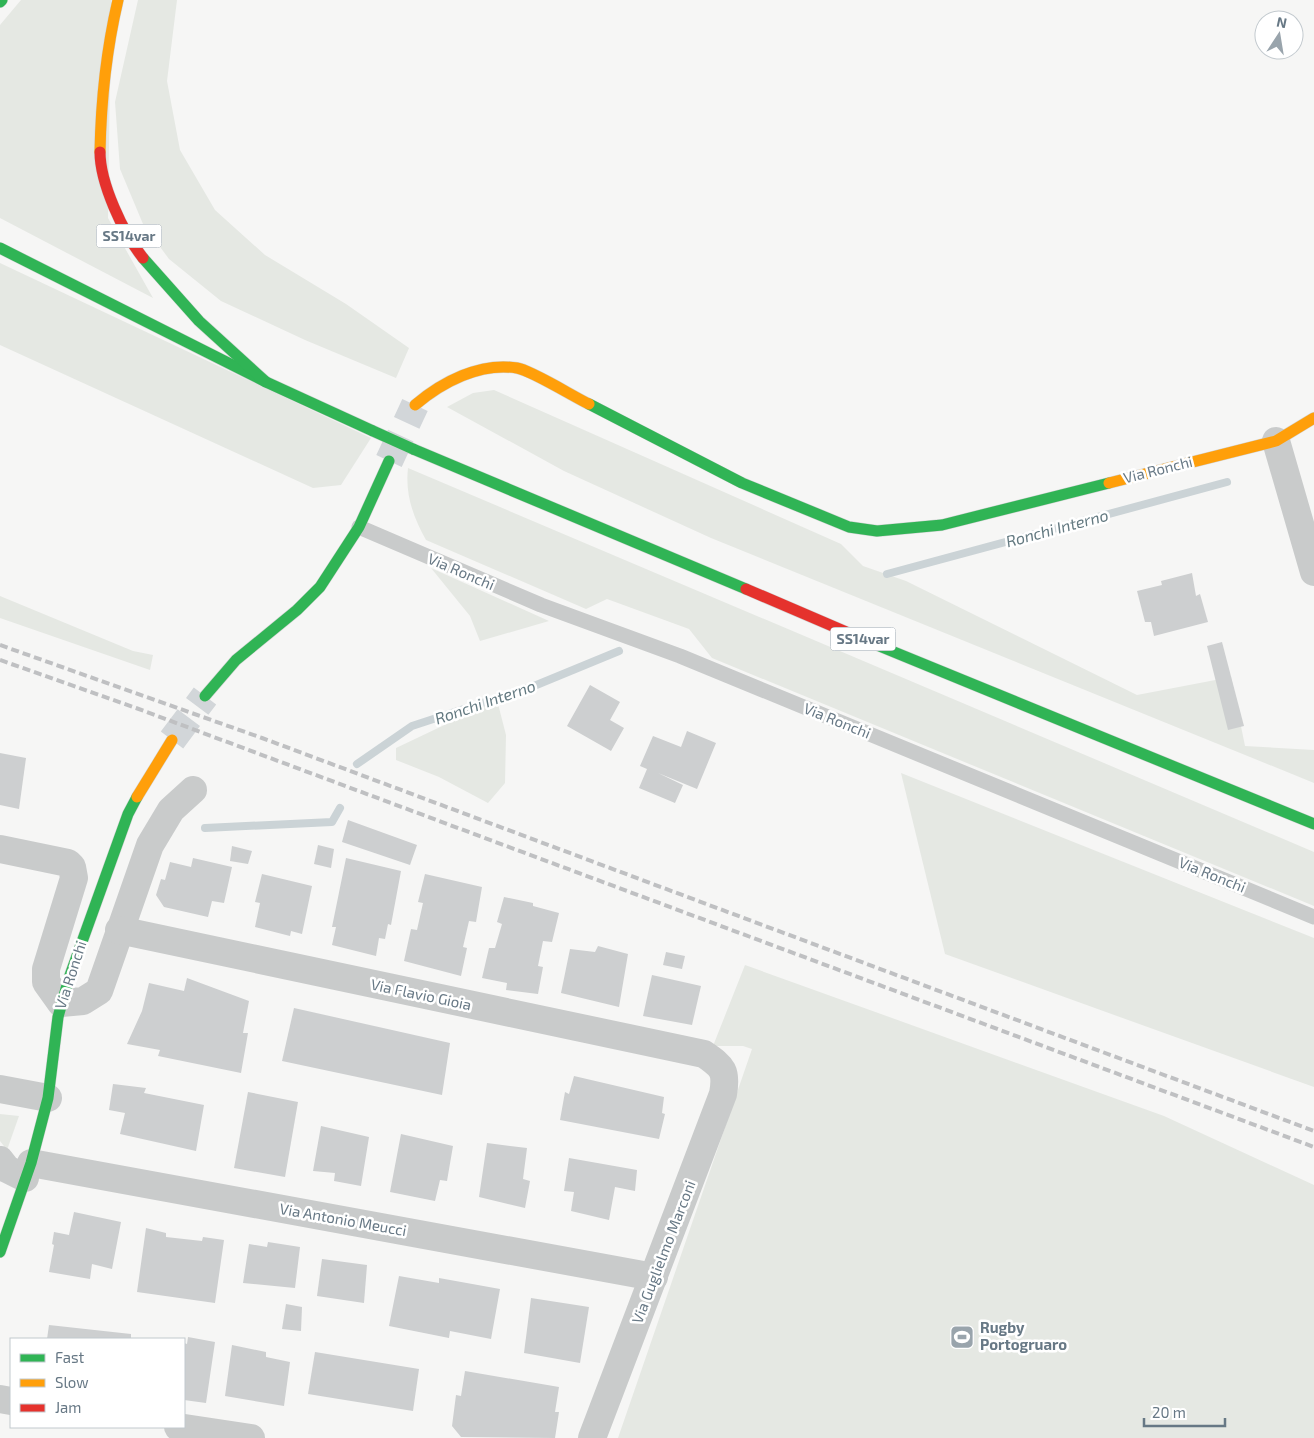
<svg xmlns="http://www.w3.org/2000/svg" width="1314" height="1438" viewBox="0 0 1314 1438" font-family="'Exo 2',sans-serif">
	<rect width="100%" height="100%" fill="#f6f6f5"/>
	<g fill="#e5e8e3">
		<polygon points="21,0 111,0 108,218 153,298 0,218 0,25"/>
		<polygon points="138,0 177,0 167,81 180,150 215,210 265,255 346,304 409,348 396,378 305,340 221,301 169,259 143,224 120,169 115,102"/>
		<polygon points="0,263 371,438 341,485 313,488 0,345"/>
		<polygon points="494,390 841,544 863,566 906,581 1137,695 1231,677 1245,746 1314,750 1314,783 711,538 564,471 447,407 473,393"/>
		<path d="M408 468 1314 852V906L712 658 689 629 607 599 586 609 426 540C413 517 405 494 408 468Z"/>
		<polygon points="431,568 549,621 480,641 470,616"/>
		<polygon points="0,596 133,651 153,655 150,670 0,618"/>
		<polygon points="497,700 506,735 505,783 488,803 439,777 396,760 396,748"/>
		<polygon points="901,773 1314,938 1314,1087 945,954"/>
		<polygon points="745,965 1164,1116 1314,1185 1314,1438 618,1438 752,1049 743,1046 713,1046"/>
		<polygon points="0,1114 19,1116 7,1150 0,1141"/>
	</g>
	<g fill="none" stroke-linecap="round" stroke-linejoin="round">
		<g stroke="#cbd3d6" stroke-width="8">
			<polyline points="887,574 1227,482"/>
			<polyline points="357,764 412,726 534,686 619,651"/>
			<polyline points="205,828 332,822 340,808"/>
		</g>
	</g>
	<g fill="#cdcfd0">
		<polygon points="1192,573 1196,596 1200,594 1208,622 1154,636 1151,622 1145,622 1137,591 1162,585 1161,581"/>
		<polygon points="1222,642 1244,726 1228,730 1207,646"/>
		<polygon points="590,685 620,702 610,720 624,728 611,751 567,726"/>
		<polygon points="687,731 716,743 697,789 658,773 683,785 675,803 639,788 647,769 640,766 653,736 681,747"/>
		<polygon points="0,753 26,758 19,809 0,805"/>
		<polygon points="348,820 417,845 410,865 342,842"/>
		<polygon points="318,845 334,849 331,868 314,864"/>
		<polygon points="232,846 252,851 248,864 230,861"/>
		<polygon points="193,858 232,867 224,903 212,901 208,917 164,907 156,895 161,879 165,880 170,862 191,867"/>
		<polygon points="346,858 401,871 391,925 388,924 385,939 379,938 376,956 332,945 336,927 332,927"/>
		<polygon points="262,874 312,886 302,934 291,931 290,936 255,927 260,903 255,902"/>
		<polygon points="425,874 482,887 476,922 469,921 463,947 467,948 461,976 404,961 411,929 417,930 423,903 418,902"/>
		<polygon points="504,897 533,903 533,906 559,913 552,942 543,941 538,966 543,967 538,994 506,990 507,983 482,978 489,948 495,948 502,924 497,922"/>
		<polygon points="598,946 628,954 619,1007 561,993 570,949 595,952"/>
		<polygon points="666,952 685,956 682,969 663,965"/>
		<polygon points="652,975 701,986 692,1025 643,1016"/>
		<polygon points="187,978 249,1001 243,1033 248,1033 241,1073 158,1056 160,1050 127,1044 142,1011 149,983 184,991"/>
		<polygon points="294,1008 450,1043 442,1095 282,1061"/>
		<polygon points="574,1076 664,1097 662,1113 665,1114 659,1139 560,1120 565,1092 569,1094"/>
		<polygon points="113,1084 146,1088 144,1093 204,1105 196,1151 120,1134 125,1113 109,1110"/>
		<polygon points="248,1092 298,1102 285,1177 234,1168"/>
		<polygon points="321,1126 369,1137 361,1186 334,1181 335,1173 313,1171"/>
		<polygon points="401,1134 453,1146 447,1181 440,1180 435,1201 390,1192"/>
		<polygon points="487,1143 527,1148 523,1179 530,1181 525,1208 479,1197"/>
		<polygon points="569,1158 637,1170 635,1191 615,1187 609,1220 571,1211 574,1192 564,1191"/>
		<polygon points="74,1212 121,1222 112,1269 92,1264 90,1279 49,1272 54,1245 52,1244 54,1232 69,1235"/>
		<polygon points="146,1228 166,1233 166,1237 202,1241 203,1237 224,1240 215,1303 137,1292"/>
		<polygon points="268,1242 300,1247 295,1288 243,1283 249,1244 267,1247"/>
		<polygon points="322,1259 367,1265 364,1303 317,1296"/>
		<polygon points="399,1276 439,1283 439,1278 500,1289 491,1339 450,1331 449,1338 389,1326"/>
		<polygon points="531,1298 589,1307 580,1363 524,1353"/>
		<polygon points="286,1304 302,1307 301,1331 282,1329"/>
		<polygon points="49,1325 131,1334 131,1339 47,1339"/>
		<polygon points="188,1337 215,1342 206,1403 184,1400 184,1343 187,1344"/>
		<polygon points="232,1345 266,1352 266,1357 290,1362 284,1406 225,1396"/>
		<polygon points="315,1352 419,1369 413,1411 308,1394"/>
		<polygon points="465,1371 559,1387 555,1412 559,1412 555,1438 461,1437 452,1426 456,1395 461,1396"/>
	</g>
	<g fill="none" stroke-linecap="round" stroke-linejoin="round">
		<g stroke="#d2d6d9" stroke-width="28" stroke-dasharray="28 14" stroke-linecap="butt">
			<polyline points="389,461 415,405"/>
			<polyline points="172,740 205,696"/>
		</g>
		<g stroke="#d2d3d3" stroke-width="12">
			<g id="fast">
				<polyline points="0,2 2,0"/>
				<polyline points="0,248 266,382 373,431"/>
				<polyline points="143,258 199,321 266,382"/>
				<polyline points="589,404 742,483 849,527 877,531 942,525 1109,483"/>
				<polyline points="413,449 746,589"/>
				<polyline points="872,643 1314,824"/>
				<polyline points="205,696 236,660 297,610 320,587 359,527 389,461"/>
				<polyline points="0,1252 31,1163 48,1098 58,1017 69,978 128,814 137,797"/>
			</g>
		</g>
		<g stroke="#d2d3d3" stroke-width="12">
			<g id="slow">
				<path d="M100 152C101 100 106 51 118 0"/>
				<path d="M415 405C442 382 480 362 517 368 531 370 574 397 589 404"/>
				<polyline points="1109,483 1276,441 1314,418"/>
				<polyline points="137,797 172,740"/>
			</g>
		</g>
		<g stroke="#d2d3d3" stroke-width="12">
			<g id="jam">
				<path d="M100 152C100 183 123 233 143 258"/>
				<polyline points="746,589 872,643"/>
			</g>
		</g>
		<polyline stroke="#c9cbcb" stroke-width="15" points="359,527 541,605 680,656 1314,917"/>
		<g stroke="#c9cbcb" stroke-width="28">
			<polyline points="1276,441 1314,572"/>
			<polyline points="0,849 68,863 72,867 74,878 46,969 46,982 61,1003 83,1001 99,991 150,845 171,810 193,790"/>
			<path d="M119 930 704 1054C723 1067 727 1071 723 1094L592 1438"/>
			<polyline points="0,1089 48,1098"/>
			<polyline points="0,1160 7,1169 25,1178"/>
			<polyline points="31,1163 654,1277"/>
			<polyline points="0,1399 11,1401"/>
			<polyline points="178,1427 251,1438"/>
		</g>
		<use href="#fast" stroke="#30b455" stroke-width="11"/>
		<use href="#slow" stroke="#ff9f0a" stroke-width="11"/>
		<use href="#jam" stroke="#e5322d" stroke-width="11"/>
		<g stroke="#bfc0c2" stroke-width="4" stroke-dasharray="8 4" stroke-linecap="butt">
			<polyline points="0,645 262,738 1314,1131"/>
			<polyline points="0,660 136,708 1314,1147"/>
		</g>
		<g stroke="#d2d3d3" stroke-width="12" stroke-linecap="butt">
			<polyline id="fast-bridge" points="373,431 413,449"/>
		</g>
		<use href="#fast-bridge" stroke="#30b455" stroke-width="11"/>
	</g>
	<defs>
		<g id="stadium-square" transform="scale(1.25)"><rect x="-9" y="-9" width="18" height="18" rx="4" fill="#99a4ac" stroke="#fff"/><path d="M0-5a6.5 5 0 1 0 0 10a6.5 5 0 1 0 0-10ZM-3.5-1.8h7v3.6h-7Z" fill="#fff"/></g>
	</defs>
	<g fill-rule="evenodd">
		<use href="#stadium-square" x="962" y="1337"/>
	</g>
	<g text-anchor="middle" stroke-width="5" stroke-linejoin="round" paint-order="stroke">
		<g fill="#fff" stroke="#95a0aa" stroke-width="1">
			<rect x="96.5" y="224.5" width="65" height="23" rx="4"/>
			<rect x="830.5" y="627.5" width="65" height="23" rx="4"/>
		</g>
		<g font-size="14" font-weight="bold" fill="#677885">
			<text x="129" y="241">SS14var</text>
			<text x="863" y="644">SS14var</text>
		</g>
		<g font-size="15" fill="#677885" stroke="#fff">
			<text transform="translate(1158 470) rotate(-14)" y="5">Via Ronchi</text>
			<text transform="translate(461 572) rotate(23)" y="5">Via Ronchi</text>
			<text transform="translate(837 721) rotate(22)" y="5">Via Ronchi</text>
			<text transform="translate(1212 875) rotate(22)" y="5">Via Ronchi</text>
			<text transform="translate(71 975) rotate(-72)" y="5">Via Ronchi</text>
			<text transform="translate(421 995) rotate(12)" y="5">Via Flavio Gioia</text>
			<text transform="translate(343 1220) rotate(10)" y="5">Via Antonio Meucci</text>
			<text transform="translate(664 1252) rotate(-69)" y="5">Via Guglielmo Marconi</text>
		</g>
		<g font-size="15" font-weight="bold" fill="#677885" stroke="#fff" text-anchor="start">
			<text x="980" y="1333">Rugby<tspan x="980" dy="17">Portogruaro</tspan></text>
		</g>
		<g font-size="16" font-style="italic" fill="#637980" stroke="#fff">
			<text transform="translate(1057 528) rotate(-15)" y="6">Ronchi Interno</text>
			<text transform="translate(485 702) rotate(-19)" y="6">Ronchi Interno</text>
		</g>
	</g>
	<rect x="10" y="1338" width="175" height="90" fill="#ffffff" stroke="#c2c9ce"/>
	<rect x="20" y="1354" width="25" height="8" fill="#30b455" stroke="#c2c9ce"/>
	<text x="55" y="1363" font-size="15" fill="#677885">Fast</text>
	<rect x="20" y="1379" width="25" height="8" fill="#ff9f0a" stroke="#c2c9ce"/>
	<text x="55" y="1388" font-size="15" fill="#677885">Slow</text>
	<rect x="20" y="1404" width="25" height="8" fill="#e5322d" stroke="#c2c9ce"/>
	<text x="55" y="1413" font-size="15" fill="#677885">Jam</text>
	<g transform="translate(1279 35) rotate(12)"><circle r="24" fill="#ffffff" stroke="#c2c9ce"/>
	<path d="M0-4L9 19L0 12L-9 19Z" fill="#99a4ac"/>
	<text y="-8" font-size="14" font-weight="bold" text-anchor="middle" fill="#677885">N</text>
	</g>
	<path d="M1144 1418v8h81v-8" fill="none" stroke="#677885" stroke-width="2.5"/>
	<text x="1152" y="1418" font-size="15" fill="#677885" stroke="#ffffff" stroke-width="4" paint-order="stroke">20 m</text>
</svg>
